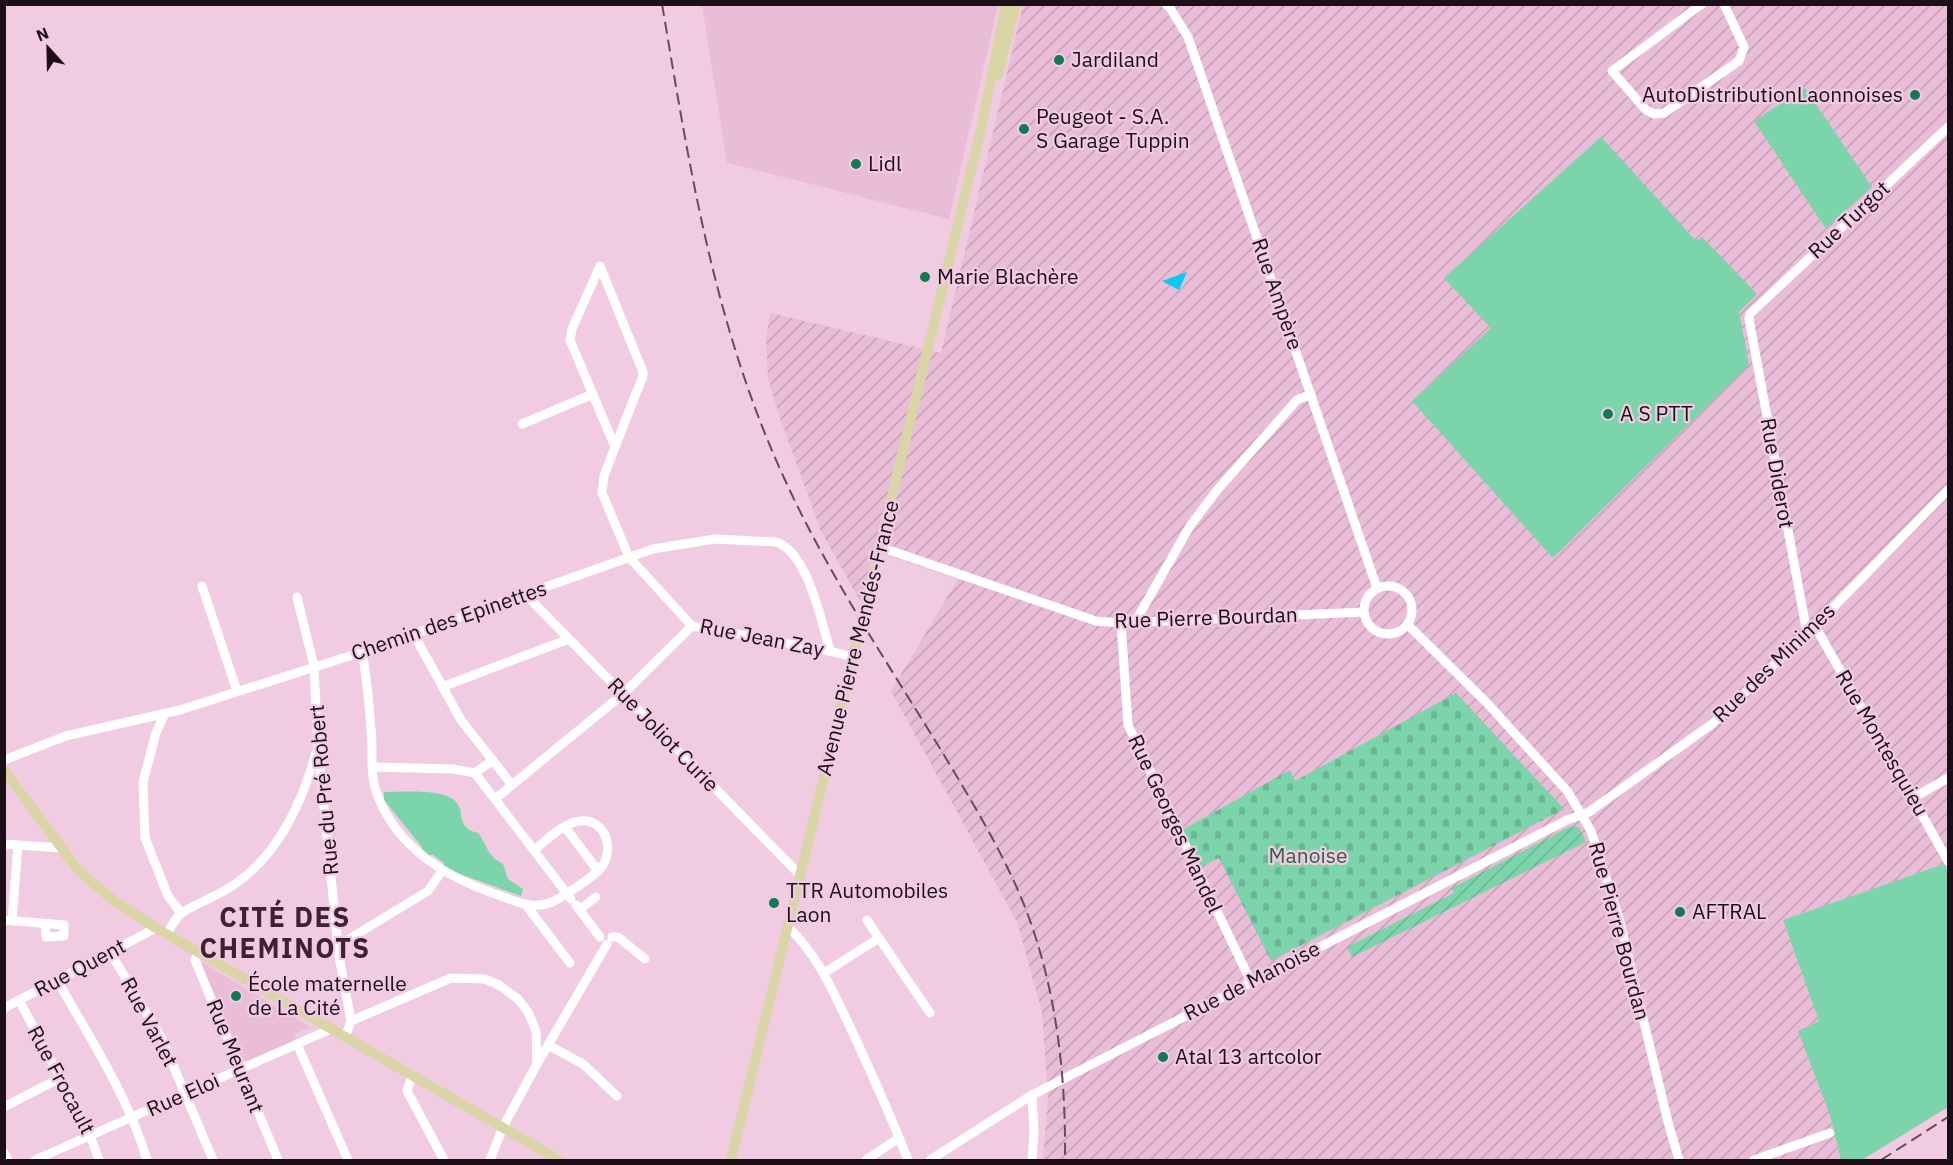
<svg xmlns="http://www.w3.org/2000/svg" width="1953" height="1165" viewBox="0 0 1953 1165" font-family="'IBM Plex Sans',sans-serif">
	<defs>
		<pattern id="industrial-furrows" width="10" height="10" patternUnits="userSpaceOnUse" patternTransform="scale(1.5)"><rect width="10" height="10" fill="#e9bcd7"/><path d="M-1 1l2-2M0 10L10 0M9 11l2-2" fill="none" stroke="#c7a0b8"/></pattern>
		<pattern id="cemetery-stones" width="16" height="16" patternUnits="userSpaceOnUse" patternTransform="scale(1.5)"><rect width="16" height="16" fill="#7bd4aa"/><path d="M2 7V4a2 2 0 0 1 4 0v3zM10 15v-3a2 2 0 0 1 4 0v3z" fill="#6ab592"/></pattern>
		<pattern id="garden-furrows" width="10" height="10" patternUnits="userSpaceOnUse" patternTransform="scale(1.5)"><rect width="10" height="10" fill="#7bd4aa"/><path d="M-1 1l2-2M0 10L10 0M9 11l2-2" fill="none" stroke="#6ab592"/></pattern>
	</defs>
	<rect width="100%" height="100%" fill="#f1cbe1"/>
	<g fill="#e9bcd7">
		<polygon points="702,5 998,5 949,219 727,163"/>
		<polygon points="203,963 309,1026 309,1028 294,1034 298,1041 249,1062 241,1059 201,965"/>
	</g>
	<polygon fill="url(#industrial-furrows)" points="1023,5 1948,5 1948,871 1944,864 1783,920 1819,1021 1798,1031 1830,1115 1841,1160 1043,1160 1048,1096 1042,1012 1017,922 891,691 958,579 874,551 860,601 821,531 778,412 768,378 766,340 770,313 941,353"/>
	<g fill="#7bd4aa">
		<polygon points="1805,88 1872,187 1826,229 1754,121"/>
		<polygon points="1601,137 1696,241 1702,237 1757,294 1739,312 1749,365 1553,558 1412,401 1491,328 1444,278"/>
		<path d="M384 792C401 792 446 788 457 803 463 811 459 821 467 828 470 832 475 831 479 834 488 848 488 856 503 864L508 879 523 889 521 896 443 868 444 863 432 854 429 856 422 851V847L384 800Z"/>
		<polygon points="1944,864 1948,871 1948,1107 1862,1160 1841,1160 1830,1115 1798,1031 1819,1021 1783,920"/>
	</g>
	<polygon fill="url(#cemetery-stones)" points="1456,693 1564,809 1271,961 1219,858 1200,867 1182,830 1290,770 1295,781"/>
	<polygon fill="url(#garden-furrows)" points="1571,826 1579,827 1586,842 1352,957 1347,947 1454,893 1452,888"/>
	<polygon fill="#0ac7f4" points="1187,272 1179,290 1162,281"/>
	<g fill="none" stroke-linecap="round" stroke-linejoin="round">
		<g stroke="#fff" stroke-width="9">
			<polyline points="1166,4 1170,8 1188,37 1377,588"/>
			<polyline points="1702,4 1612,71 1646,110 1654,114 1664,113 1739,61 1744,47 1724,4"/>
			<polygon points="600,266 643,372 643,376 615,447 570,340 572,329"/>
			<polyline points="522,424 593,394"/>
			<polyline points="615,447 604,476 602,493 629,557 692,626 830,651 853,657"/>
			<polyline points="880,547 1096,621 1121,623 1364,612"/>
			<polyline points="202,586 237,691"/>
			<circle cx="1388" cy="610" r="24"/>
			<polyline points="525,594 800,875"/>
			<polyline points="297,597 314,666 318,748 339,956 351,1021"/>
			<polyline points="1135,622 1190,526 1218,489 1297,400 1311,394"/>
			<polyline points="1121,623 1128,725 1251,982"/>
			<polyline points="1407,624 1487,703 1568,792 1591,831 1619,918 1668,1122 1679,1160"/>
			<polyline points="1815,626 1948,861"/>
			<polyline points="1807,633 1749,319 1750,314 1948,127"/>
			<polyline points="414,635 461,720 512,785 495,799"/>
			<path d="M362 652C368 682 370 712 372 743 372 757 371 774 375 788 393 845 445 877 498 895 514 901 529 908 546 904 557 902 591 878 599 870 616 853 607 818 580 821 563 823 547 840 534 850"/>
			<polyline points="442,687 569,639"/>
			<polyline points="165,713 156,733 143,782 145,838 168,896 181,913"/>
			<path d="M4 760 66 736 180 710 362 652 653 549 715 539 775 542C807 549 822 623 830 651"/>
			<polyline points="493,760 475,773 571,899"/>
			<polyline points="373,767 453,769 475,773"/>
			<polyline points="512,785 623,694 692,626"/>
			<polyline points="1913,798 1948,778"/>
			<polyline points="565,827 598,871"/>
			<polyline points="4,844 60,848"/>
			<polyline points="526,905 570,963"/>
			<polyline points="576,905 600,937"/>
			<polyline points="579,910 596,897"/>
			<polyline points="4,920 64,925 64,936 46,937 45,924"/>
			<polyline points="867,920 879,938"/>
			<polyline points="12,921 18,845"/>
			<path d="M788 927C818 955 834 993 851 1029 871 1072 891 1116 908 1160"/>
			<path d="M167 934C171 927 176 916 183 912 198 903 217 896 232 886 277 857 302 803 316 753"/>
			<polyline points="612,937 618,937 645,959"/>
			<polyline points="339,945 428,891 442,871"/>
			<polyline points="110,952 162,1039 213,1160"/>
			<polyline points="199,952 195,960 278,1160"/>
			<polyline points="824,973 879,938 930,1013"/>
			<path d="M57 980C90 1038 128 1096 147 1160"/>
			<polyline points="19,1000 89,1132 99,1160"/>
			<polyline points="4,1008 156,928"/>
			<polyline points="345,1037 351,1021 451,978 485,979 499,985 518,999 528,1012 536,1031 537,1064 503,1127 490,1160"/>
			<polyline points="297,1044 348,1160"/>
			<polyline points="548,1045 583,1064 617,1096"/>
			<polyline points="537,1064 607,944"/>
			<polyline points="412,1075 407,1091 444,1160"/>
			<polyline points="1032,1095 1034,1133 1032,1160"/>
			<polyline points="4,1107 60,1078"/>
			<polyline points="4,1153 8,1160"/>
			<polyline points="35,1160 331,1029"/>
			<polyline points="866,1160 899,1138"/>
			<polyline points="930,1160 1032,1095 1567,820 1589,812 1712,724 1815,626 1948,490"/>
			<polyline points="1754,1160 1830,1133"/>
		</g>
		<g stroke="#dad5a7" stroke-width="10">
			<polyline points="998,75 1016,4"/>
			<polyline points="4,770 77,869 114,901 156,928 559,1160"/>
			<polyline points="731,1160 981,129 1006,4"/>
		</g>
		<g stroke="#634d5a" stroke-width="2" stroke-dasharray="12 6" stroke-linecap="butt">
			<path d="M662 4C690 170 714 326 785 480 829 576 889 665 944 755 975 807 1007 859 1028 915 1057 994 1066 1077 1065 1160"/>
			<polyline points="1881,1160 1948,1117"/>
		</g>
	</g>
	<g fill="#107a54" stroke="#f1cbe1" stroke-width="2">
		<circle cx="1059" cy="60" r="6"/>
		<circle cx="1915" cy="95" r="6"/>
		<circle cx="1024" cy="129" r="6"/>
		<circle cx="856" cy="164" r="6"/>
		<circle cx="925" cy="277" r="6"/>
		<circle cx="1608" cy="414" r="6"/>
		<circle cx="774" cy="903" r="6"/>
		<circle cx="1680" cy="912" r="6"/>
		<circle cx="236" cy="996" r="6"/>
		<circle cx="1163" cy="1057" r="6"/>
	</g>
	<g text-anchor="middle" stroke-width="4.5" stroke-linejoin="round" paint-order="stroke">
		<g font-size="21" fill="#1c0f17" stroke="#f1cbe1" text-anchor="start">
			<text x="1071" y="67">Jardiland</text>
			<text x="1903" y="102" text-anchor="end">AutoDistributionLaonnoises</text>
			<text x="1036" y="124">Peugeot - S.A.<tspan x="1036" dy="24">S Garage Tuppin</tspan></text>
			<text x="868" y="171">Lidl</text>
			<text x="937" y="284">Marie Blachère</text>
			<text x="1620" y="421">A S PTT</text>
			<text x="786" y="898">TTR Automobiles<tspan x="786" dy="24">Laon</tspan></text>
			<text x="1692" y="919">AFTRAL</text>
			<text x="248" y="991">École maternelle<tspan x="248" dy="24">de La Cité</tspan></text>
			<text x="1175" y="1064">Atal 13 artcolor</text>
		</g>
		<g font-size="21" fill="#1c0f17" stroke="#f1cbe1">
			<text transform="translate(1849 220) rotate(-43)" y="7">Rue Turgot</text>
			<text transform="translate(1277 294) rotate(71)" y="7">Rue Ampère</text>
			<text transform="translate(1777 473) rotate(80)" y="7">Rue Diderot</text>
			<text transform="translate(1206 618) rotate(-2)" y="7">Rue Pierre Bourdan</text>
			<text transform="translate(449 621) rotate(-19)" y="7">Chemin des Epinettes</text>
			<text transform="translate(762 638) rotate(11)" y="7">Rue Jean Zay</text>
			<text transform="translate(858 638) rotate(-76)" y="7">Avenue Pierre Mendés-France</text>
			<text transform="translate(1774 663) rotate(-44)" y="7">Rue des Minimes</text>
			<text transform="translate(663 735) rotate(46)" y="7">Rue Joliot Curie</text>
			<text transform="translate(1882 743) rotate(60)" y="7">Rue Montesquieu</text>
			<text transform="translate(324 790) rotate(-95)" y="7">Rue du Pré Robert</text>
			<text transform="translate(1175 824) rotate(65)" y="7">Rue Georges Mandel</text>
			<text transform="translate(1619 931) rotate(75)" y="7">Rue Pierre Bourdan</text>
			<text transform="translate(80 968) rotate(-28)" y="7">Rue Quent</text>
			<text transform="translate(1252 981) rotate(-27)" y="7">Rue de Manoise</text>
			<text transform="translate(149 1022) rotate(62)" y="7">Rue Varlet</text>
			<text transform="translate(235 1056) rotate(68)" y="7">Rue Meurant</text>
			<text transform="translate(61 1080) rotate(62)" y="7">Rue Frocault</text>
			<text transform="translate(183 1095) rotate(-24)" y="7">Rue Eloi</text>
		</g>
		<g font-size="21" fill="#2e624a" stroke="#f1cbe1">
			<text x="1308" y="863">Manoise</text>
		</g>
		<g font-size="27" font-weight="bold" letter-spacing="1.5" fill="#3e2234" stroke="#f1cbe1">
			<text x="285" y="927">CITÉ DES<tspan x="285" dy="31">CHEMINOTS</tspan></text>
		</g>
	</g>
	<rect width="1953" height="1165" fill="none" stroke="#1c0f17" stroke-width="12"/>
	<g transform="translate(48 48) rotate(338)" stroke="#f1cbe1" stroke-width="4.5" paint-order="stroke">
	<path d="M0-4.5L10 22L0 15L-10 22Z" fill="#1c0f17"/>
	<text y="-9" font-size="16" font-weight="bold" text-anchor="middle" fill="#1c0f17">N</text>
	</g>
</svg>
